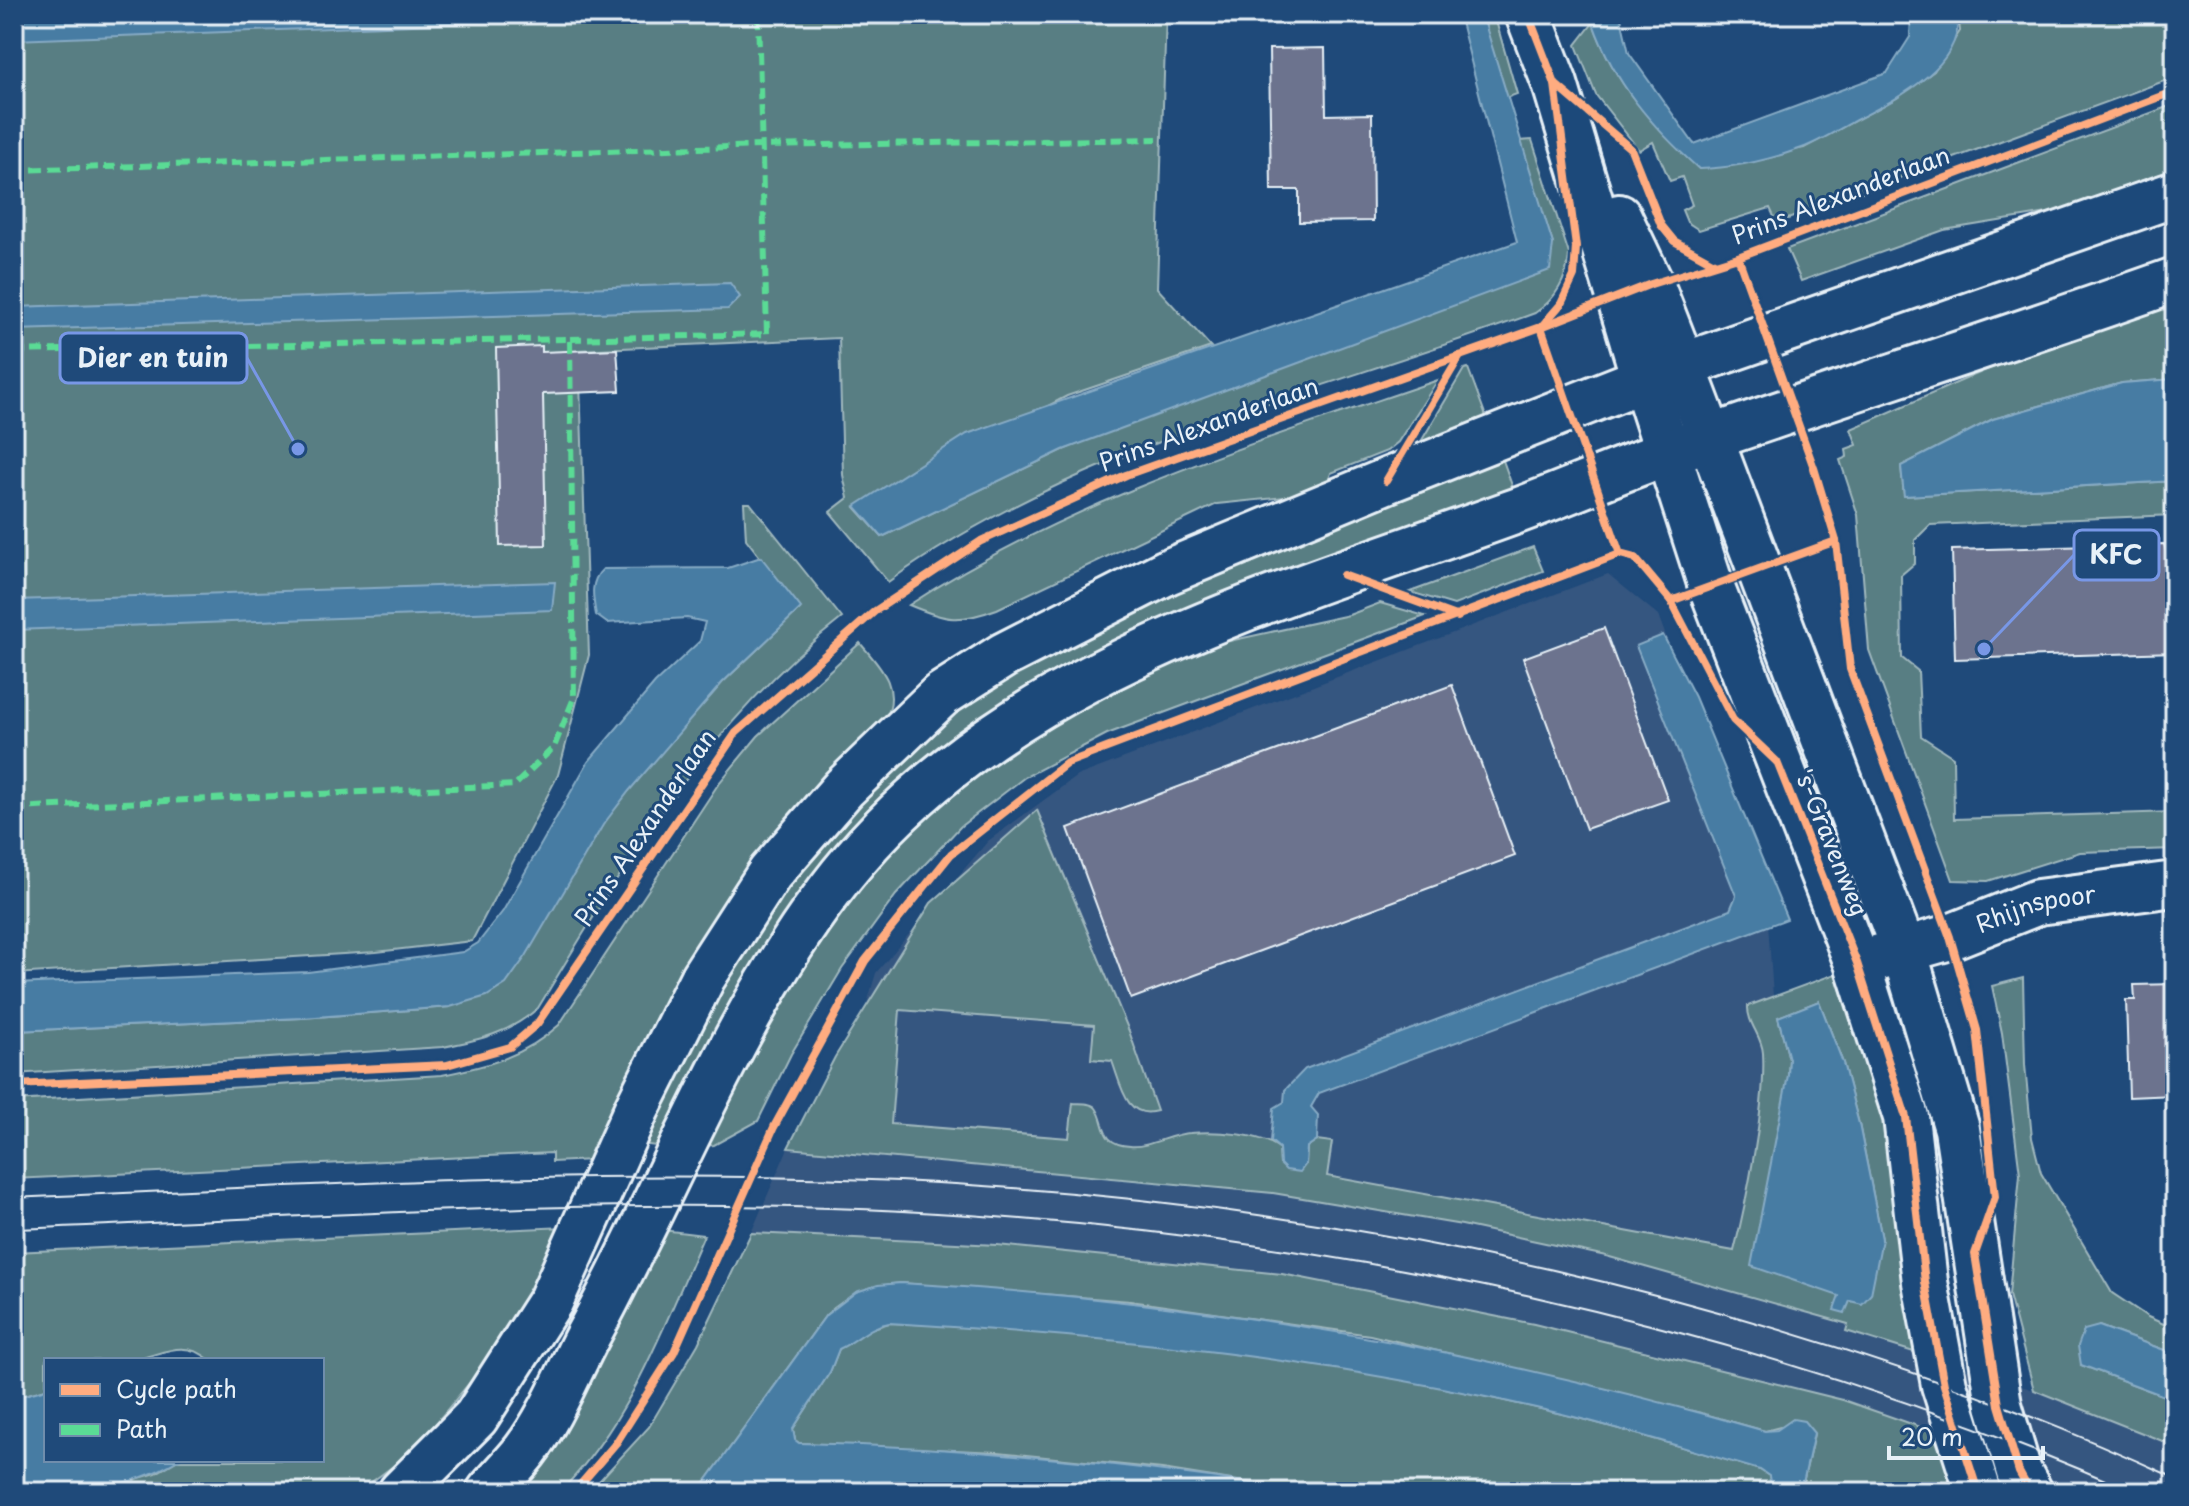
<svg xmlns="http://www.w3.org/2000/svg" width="2189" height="1506" viewBox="0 0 2189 1506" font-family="'Playpen Sans',sans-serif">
	<rect width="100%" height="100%" fill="#1f4a7a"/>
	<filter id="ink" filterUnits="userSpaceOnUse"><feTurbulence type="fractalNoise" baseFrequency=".0125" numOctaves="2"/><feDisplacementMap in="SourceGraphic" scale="16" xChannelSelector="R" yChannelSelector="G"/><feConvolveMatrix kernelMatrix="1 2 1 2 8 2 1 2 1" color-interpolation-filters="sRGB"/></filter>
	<g filter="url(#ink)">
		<polygon fill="#365680" points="1608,574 1658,615 1767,908 1781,1115 1748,1282 1617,1258 1849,1324 1846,1332 2034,1390 2175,1446 2175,1492 2067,1492 1843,1400 1534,1324 1282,1274 997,1245 751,1233 788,1148 1224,1190 826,1143 876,973 988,841 1077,776"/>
		<g fill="#597e83" stroke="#a0b8be" stroke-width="2" fill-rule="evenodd">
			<path d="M14 14H1166L1157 288 1211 347 1067 396 855 507 882 537 1063 450 1553 244 1519 141 1532 140 1569 254C1567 280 1556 299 1535 313 1317 394 1080 445 888 582L830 512 848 498 843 475 839 338 579 350 589 655 558 775 472 941 376 952 14 974Z"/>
			<polygon points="1482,14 1494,14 1517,94 1506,98"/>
			<path d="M1958 14H2175V77L1777 223 1770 208 1699 230 1687 222 1682 210 1692 205 1682 177 1670 181 1653 142 1639 150 1596 95 1576 45 1593 23C1615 86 1652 124 1699 169L1804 148 1897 98 1934 71 1960 31Z"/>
			<polygon points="2175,104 2175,169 2054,212 1944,230 1801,281 1787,249"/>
			<polygon points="2175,303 2175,379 2122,383 1993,419 1901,466 1904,496 2175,481 2175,515 1930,525 1915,540 1915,563 1901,575 1902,658 1918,671 1921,736 1953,757 1954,819 2175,812 2175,849 2080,852 1988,881 1953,880 1869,650 1858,515 1840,460 1847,457 1846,449 1857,445 1851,429 2064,336"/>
			<polygon points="1468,368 1488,422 1416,450 1464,369"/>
			<path d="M1438 380 1398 442 1387 451 1331 473 1326 488 1305 495 1217 504 997 609C959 623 947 621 909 605 1071 499 1257 442 1438 380Z"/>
			<polygon points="1500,452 1515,494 1152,627 1088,655 1001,704 914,770 878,806 663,1147 641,1144 680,1058 794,868 948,713 1093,627"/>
			<path d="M744 503H750L842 618C707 722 625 865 538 1008 510 1033 479 1040 443 1047L14 1074V1031L302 1018 450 1007 664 748 722 683 800 609 746 539Z"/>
			<polygon points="1533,547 1543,571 1454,605 1410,592"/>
			<polygon points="1380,603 1425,616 1107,734 1025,777 961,826 896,895 842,969 791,1054 758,1121 714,1145 703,1146 787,980 879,856 988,754 1188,650 1349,615"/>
			<path d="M860 643C880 667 901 686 886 719L593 1160 552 1162V1153L14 1179V1101L442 1075C487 1066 524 1057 559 1025L719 783 758 736Z"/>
			<path d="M1037 810 1129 1031 1157 1111C1126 1120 1121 1085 1112 1061L1091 1059 1094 1025 900 1010 891 1124 1069 1138 1073 1103C1079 1104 1092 1102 1096 1108 1107 1123 1098 1144 1130 1146 1149 1148 1170 1134 1190 1133 1215 1131 1260 1133 1279 1148L1280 1164H1306L1307 1147 1317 1140 1332 1142 1327 1176 1734 1251C1747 1200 1766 1103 1763 1053 1762 1036 1747 1023 1748 1006L1835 974 1887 1125 1917 1353 1846 1331 1848 1324 1606 1256 1462 1225 1273 1193 788 1148 835 1057 931 903ZM1819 1001 1843 1063 1859 1124 1882 1239 1849 1300 1839 1296 1788 1075 1789 1059 1778 1017Z"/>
			<polygon points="2023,978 2025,1065 2032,1138 2041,1173 2112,1293 2148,1317 2175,1329 2175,1354 2099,1326 2081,1365 2175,1400 2175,1446 2034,1390 2009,1295 2020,1174 2002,1033 1992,986"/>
			<path d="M565 1227 501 1345 412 1452 358 1492H92L156 1473 178 1460H322V1360H210C180 1335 157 1359 128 1360 100 1361 73 1360 46 1360V1389L14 1398V1252Z"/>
			<path d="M662 1230 704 1235C664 1326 631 1420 560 1492H502L574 1405 597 1368Z"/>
			<path d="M751 1233 997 1245 1282 1274 1534 1324 1843 1400 1932 1431 1956 1492H1801L1814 1434 1780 1427 1765 1431 1701 1413 1370 1335 1130 1301 901 1283C872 1285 847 1295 826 1315L698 1492H589L649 1427 698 1344Z"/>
			<path d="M889 1323C1115 1330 1342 1361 1562 1414 1628 1430 1694 1451 1760 1470L1769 1476 1773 1489 1308 1492 1162 1469 998 1452 799 1443 795 1440 793 1429 830 1372 839 1349 870 1329Z"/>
		</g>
		<g fill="#467ca3" stroke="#87abc5" stroke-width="2">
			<polygon points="62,14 701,14 14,40 14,16"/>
			<polygon points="1459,14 1482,14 1553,244 1550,270 1063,450 882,537 855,506 967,434 1517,242"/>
			<path d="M1620 14 1629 53 1694 144 1887 73 1910 37 1911 14H1958C1963 69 1892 101 1852 122 1836 131 1819 142 1802 148 1769 160 1734 168 1699 169 1652 127 1614 83 1593 23Z"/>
			<polygon points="730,283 740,297 728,309 14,330 14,307"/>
			<polygon points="2175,379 2175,481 1904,496 1901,466 1993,419 2122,383"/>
			<path d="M761 557 801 608 722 683 629 791 603 825 526 956 506 984 487 996 450 1007 302 1018 14 1031V984L308 972 463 952 478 943 503 911 588 762 655 683 700 641 705 622 687 618 607 623 596 615C593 598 589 582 603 569L728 568Z"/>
			<polygon points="555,582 552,610 14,630 14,600"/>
			<polygon points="1663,635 1695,697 1787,919 1319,1093 1311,1107 1318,1115 1317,1140 1307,1147 1306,1164 1300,1172 1286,1170 1280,1164 1279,1148 1271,1141 1274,1108 1284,1102 1285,1090 1305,1069 1730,910 1736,896 1636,646"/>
			<polygon points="1819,1001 1843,1063 1859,1124 1882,1239 1871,1294 1862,1304 1850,1301 1845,1313 1834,1310 1839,1296 1751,1266 1788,1075 1789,1059 1778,1017"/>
			<path d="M901 1283C1202 1300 1476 1348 1765 1431L1777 1430 1793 1419 1804 1421 1814 1433 1801 1492H1772L1769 1476 1760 1470C1694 1451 1628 1430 1562 1414 1341 1361 1116 1336 889 1323 869 1326 857 1341 839 1349L830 1372 793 1429 795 1440 799 1443C971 1447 1140 1464 1308 1492H698L826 1315 856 1292 878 1285Z"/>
			<polygon points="2099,1326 2175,1354 2175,1400 2081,1365 2078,1346 2084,1330"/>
			<path d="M46 1389V1460H178C124 1492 74 1492 14 1492V1398Z"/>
		</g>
		<g fill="#6c738e" stroke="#e8f1f8" stroke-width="2">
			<polygon points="1325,48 1326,115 1372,114 1373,221 1299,222 1299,190 1271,190 1269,49"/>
			<polygon points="542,346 542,352 617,349 620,391 543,394 546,545 500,546 496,348"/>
			<polygon points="2164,544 2175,579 2175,652 1955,659 1952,550"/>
			<polygon points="1604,628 1668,800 1586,829 1523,658"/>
			<polygon points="1452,685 1515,856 1131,999 1068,828"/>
			<polygon points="2175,984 2175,1095 2129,1097 2126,1000 2135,1000 2134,985"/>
		</g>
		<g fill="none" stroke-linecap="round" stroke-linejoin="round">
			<g stroke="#e8f1f8" stroke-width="50">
				<g id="minor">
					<polyline points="1528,14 1555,84 1644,379 1711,586 1857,963 1906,1117 1925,1282 1944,1385 1978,1492"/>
					<polyline points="1619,217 1651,284 1683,366 1904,951 1957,1129 1999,1405 2019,1472 2030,1492"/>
					<path id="s1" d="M1876 958 1950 937 2038 902 2175 884"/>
				</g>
			</g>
			<g stroke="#e8f1f8" stroke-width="50">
				<g id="secondary">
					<polyline points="401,1492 476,1417 551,1300 637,1108 703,977 770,873 844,788 941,695 1004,655 1167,572 1386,481 1644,379 2175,194"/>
					<path d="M489 1492C501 1478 514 1465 525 1451 551 1417 568 1373 588 1335 669 1187 727 1027 829 891 992 673 1267 602 1511 513 1566 493 1620 469 1675 450 1841 392 2009 339 2175 280"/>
				</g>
			</g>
			<use href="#minor" stroke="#1f4a7a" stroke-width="44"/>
			<use href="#secondary" stroke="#1f4a7a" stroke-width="44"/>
			<g stroke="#e8f1f8" stroke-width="2">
				<path d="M14 1198C309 1185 604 1168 899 1181 1327 1200 1785 1299 2175 1478"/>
				<path d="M14 1229C309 1217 607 1196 903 1211 1323 1233 1747 1322 2133 1492"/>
			</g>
			<g stroke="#5adb95" stroke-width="6" stroke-dasharray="12 6" stroke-linecap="butt">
				<polyline points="14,170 761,146 1157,139"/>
				<polyline points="570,339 767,334 758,14"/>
				<polyline points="14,351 570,339 574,698 554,747 515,785 14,808"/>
			</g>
			<g stroke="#1f4a7a" stroke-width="13">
				<g id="cycleway">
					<polyline points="1528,14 1555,84 1576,247 1574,276 1561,304 1541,327 1620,554"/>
					<polyline points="1555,84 1631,149 1661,225 1674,241 1714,263"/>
					<polyline points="1738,257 1814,468 1836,541 1850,669 1950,937 1977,1030 1995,1197 1975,1254 1999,1405 2019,1472 2030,1492"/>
					<polyline points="1386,481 1460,356"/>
					<polyline points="1620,554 1635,558 1671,601 1733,720 1777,762 1857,963 1906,1117 1925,1282 1944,1385 1978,1492"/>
					<polyline points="1343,575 1458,617"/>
					<polyline points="1671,601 1836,541"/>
					<polyline points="14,1085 447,1065 510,1047 537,1024 736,733 875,611 981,541 1126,475 1541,327 1651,284 1738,257 2175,91"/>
					<polyline points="574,1492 616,1443 674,1352 774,1127 865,961 951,854 1067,763 1620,554"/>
				</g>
			</g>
			<use href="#cycleway" stroke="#ffac80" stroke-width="8"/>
		</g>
	</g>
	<g text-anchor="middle" stroke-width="6" stroke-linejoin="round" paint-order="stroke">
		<g font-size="24" fill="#e8f1f8" stroke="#1f4a7a">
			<text transform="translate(1841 196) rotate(-21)" y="8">Prins Alexanderlaan</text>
			<text transform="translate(1209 425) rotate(-20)" y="8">Prins Alexanderlaan</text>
			<text transform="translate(646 828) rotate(-56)" y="8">Prins Alexanderlaan</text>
			<text transform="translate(1831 843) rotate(68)" y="8">'s-Gravenweg</text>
			<text dy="8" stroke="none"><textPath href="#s1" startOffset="168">Rhijnspoor</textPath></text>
		</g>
	</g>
	<path fill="none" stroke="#7897e6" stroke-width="3" d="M298 449L247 358M1984 649L2074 555"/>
	<g fill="#7897e6" stroke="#1f4a7a" stroke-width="3">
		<circle cx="298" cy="449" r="8"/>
		<circle cx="1984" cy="649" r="8"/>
	</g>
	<g fill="#1f4a7a" stroke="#7897e6" stroke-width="3">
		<rect x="60" y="333" width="187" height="50" rx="8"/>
		<rect x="2074" y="530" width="85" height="50" rx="8"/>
	</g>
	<g font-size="26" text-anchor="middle" font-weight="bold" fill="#e8f1f8">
		<text x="153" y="367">Dier en tuin</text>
		<text x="2116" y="564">KFC</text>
	</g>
	<rect width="2189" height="1506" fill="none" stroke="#1f4a7a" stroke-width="48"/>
	<rect x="24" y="24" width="2141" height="1458" fill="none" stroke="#e8f1f8" stroke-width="3" filter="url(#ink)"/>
	<rect x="44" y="1358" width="280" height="104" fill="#1f4a7a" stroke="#6f8dac" stroke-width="2"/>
	<rect x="60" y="1384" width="40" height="12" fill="#ffac80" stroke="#6f8dac" stroke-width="2"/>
	<text x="116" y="1398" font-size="24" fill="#e8f1f8">Cycle path</text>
	<rect x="60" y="1424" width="40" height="12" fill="#5adb95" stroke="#6f8dac" stroke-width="2"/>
	<text x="116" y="1438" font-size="24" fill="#e8f1f8">Path</text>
	<path d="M1889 1446v12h154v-12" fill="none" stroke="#e8f1f8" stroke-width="4"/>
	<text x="1901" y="1446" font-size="24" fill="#e8f1f8" stroke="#1f4a7a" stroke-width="6" paint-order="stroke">20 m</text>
</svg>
